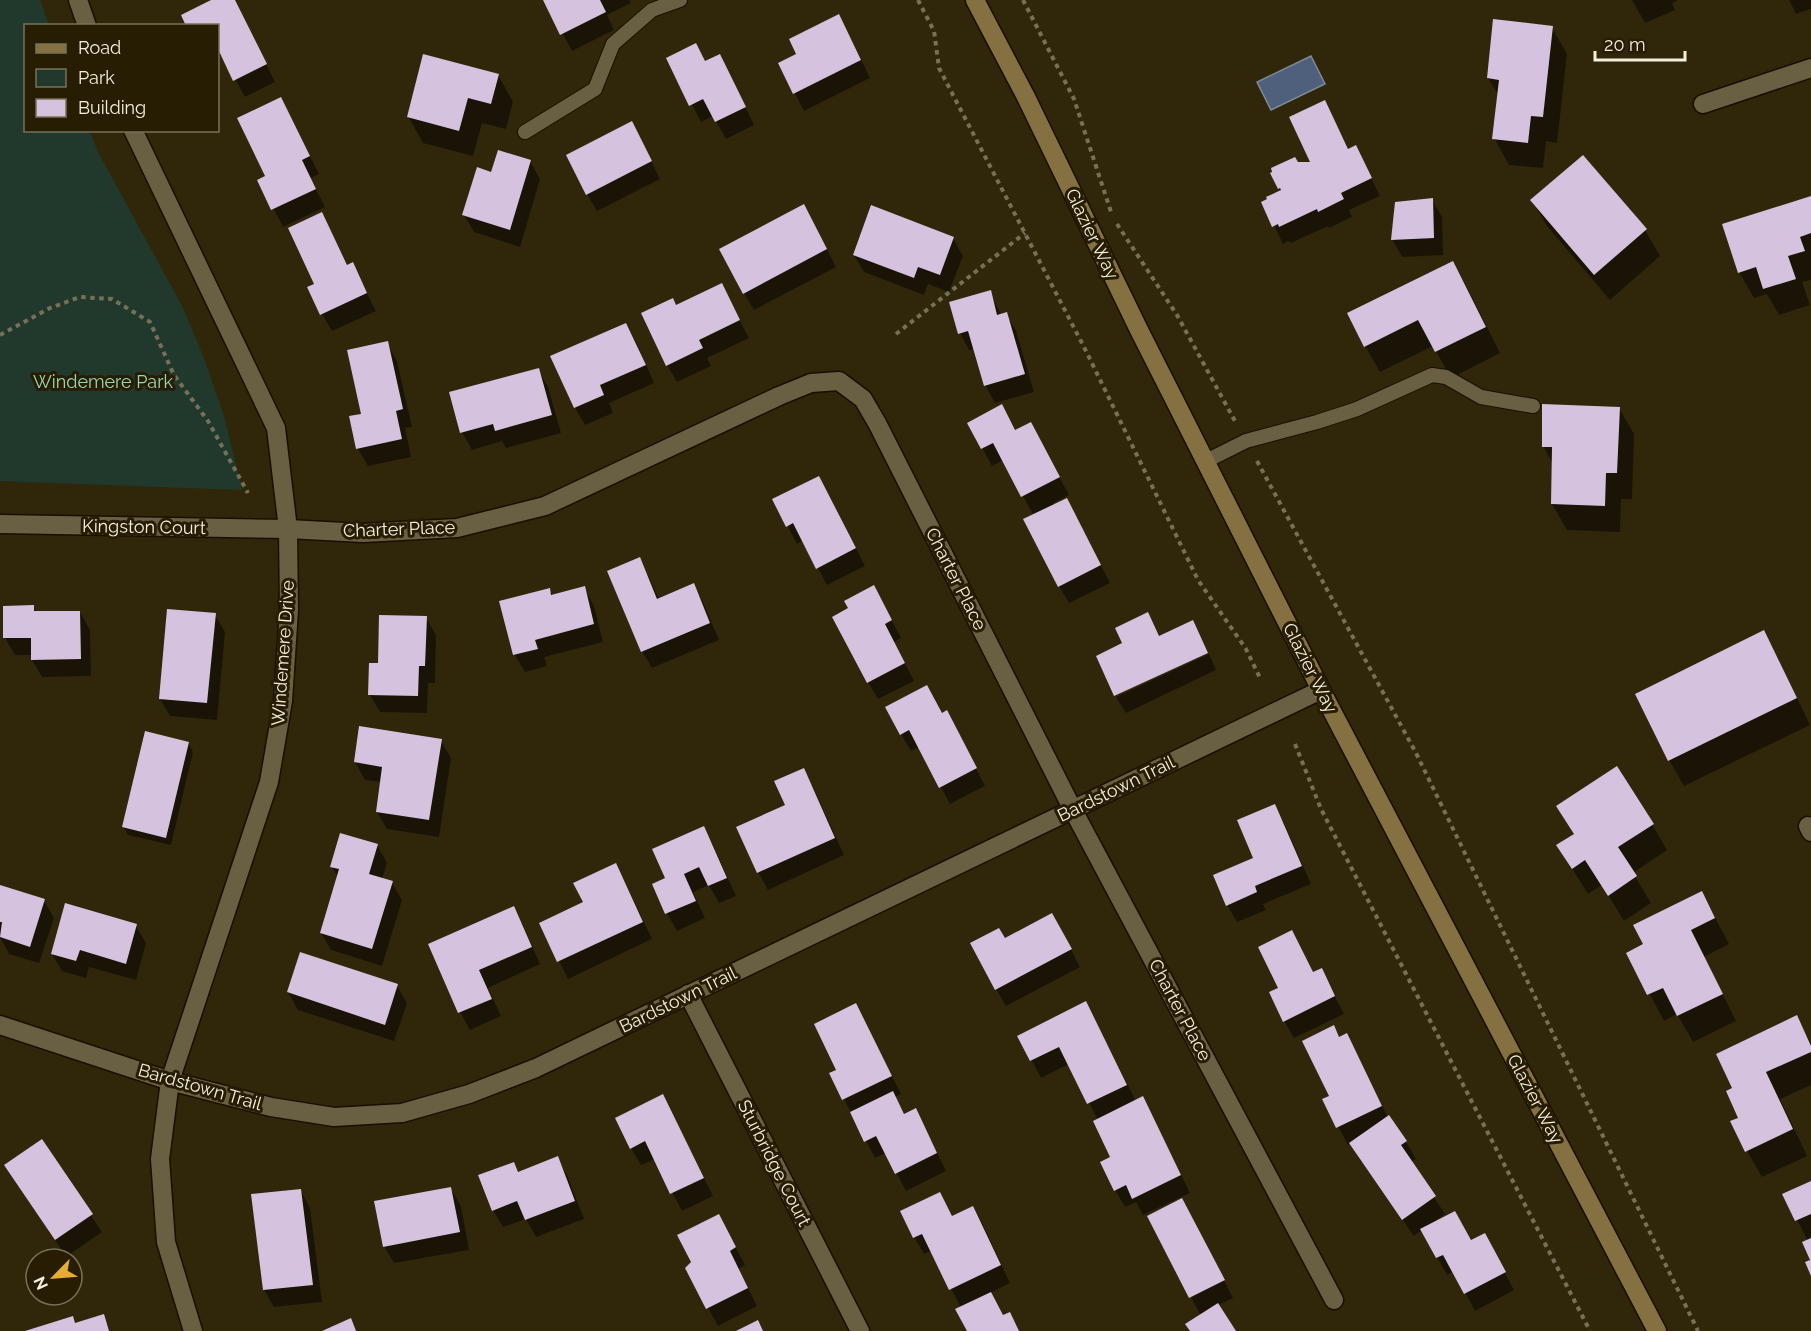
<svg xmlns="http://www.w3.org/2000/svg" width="1811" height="1331" viewBox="0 0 1811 1331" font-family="Raleway,sans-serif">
	<rect width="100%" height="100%" fill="#30270b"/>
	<polygon fill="#21392d" points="0,0 40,0 49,25 26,26 26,130 89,131 99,154 182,306 202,353 224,416 242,490 0,481"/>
	<polygon fill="#4e607c" stroke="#808b99" stroke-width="1.5" points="1311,56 1325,84 1271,110 1257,82"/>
	<g fill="#0007">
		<polygon points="215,0 234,0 275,82 245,97 222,55 218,57 218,26"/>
		<polygon points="545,0 629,0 631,3 607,15 614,30 572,51"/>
		<polygon points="1632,0 1678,0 1672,3 1675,10 1645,23"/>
		<polygon points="1789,0 1811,0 1811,9 1796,14"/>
		<polygon points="1552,28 1567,54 1557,143 1546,141 1543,168 1509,165 1494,138 1499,96 1488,78"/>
		<polygon points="848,33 870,78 804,111 780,64"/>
		<polygon points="668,59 729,73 754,125 726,139 713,116 701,122"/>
		<polygon points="498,75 513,102 506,129 482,123 473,156 423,143 408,116"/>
		<polygon points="281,99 319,174 310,178 325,207 283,227 259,180 267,177"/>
		<polygon points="1325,102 1349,150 1356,147 1380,196 1349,210 1352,217 1329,228 1328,226 1291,243 1288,241 1283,244 1263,203 1281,192 1272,174 1297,164 1312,163"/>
		<polygon points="641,140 660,179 597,211 587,194"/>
		<polygon points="530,161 540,179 520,247 474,232 464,215 492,174"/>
		<polygon points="1811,197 1811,280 1802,282 1810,305 1779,315 1767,294 1754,298 1739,272"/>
		<polygon points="1432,200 1442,217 1443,255 1402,257 1392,239"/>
		<polygon points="1532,200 1645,230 1660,256 1610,300 1547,226"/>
		<polygon points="322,214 348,266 352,264 376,311 332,331 322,314 316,284"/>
		<polygon points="813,223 836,267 754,310 744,293"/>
		<polygon points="953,238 963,256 949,292 928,284 924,295 864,272 854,255"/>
		<polygon points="1453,263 1468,289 1500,353 1451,378 1433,346 1380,372 1365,346"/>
		<polygon points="721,285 749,338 707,358 711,366 677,382 667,365 676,306"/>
		<polygon points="990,292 1001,315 1006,314 1016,331 1034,392 995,403 985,385 975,349 969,350 960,333"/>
		<polygon points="626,325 636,342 654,383 609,403 613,413 585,425 575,408"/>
		<polygon points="387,343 397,361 412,427 405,428 411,457 368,466 358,449 363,415"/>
		<polygon points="538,369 548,387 561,433 506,448 502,441 472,450 462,432"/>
		<polygon points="1619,408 1634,434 1632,499 1621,499 1620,532 1567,530 1552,504 1553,464 1543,446"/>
		<polygon points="969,424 1016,432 1040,442 1069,495 1053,503 1055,505 1076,517 1110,583 1069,603 1059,586 1034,516 1003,460 992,466"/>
		<polygon points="829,495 865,566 827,585 803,540 797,544 774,500"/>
		<polygon points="639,559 649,577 659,599 693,585 703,602 719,640 652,668 642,651"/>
		<polygon points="584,588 594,606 603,642 544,657 547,666 525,672 515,655 501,602 549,589 553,596"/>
		<polygon points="883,604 901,638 894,642 914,681 878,699 868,682"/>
		<polygon points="4,607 33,607 37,613 80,612 90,630 91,676 42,677 32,660 32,655 15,655 5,638"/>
		<polygon points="215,615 225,632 217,720 170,716 160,699"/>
		<polygon points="426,618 436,635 435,683 428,683 427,713 380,712 370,695 379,665"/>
		<polygon points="1763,632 1778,658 1810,725 1684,786 1669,760"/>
		<polygon points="1209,654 1216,670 1126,713 1116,697"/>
		<polygon points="937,704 942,715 956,730 985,786 950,804 919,747 911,751 901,734"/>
		<polygon points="441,741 451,758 439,837 387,829 377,812 382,782 365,780 355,762"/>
		<polygon points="188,743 193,752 171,845 128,835 124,827"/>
		<polygon points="803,770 813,787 844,855 768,890 758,872"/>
		<polygon points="1274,806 1284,823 1311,884 1263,904 1266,910 1237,922 1227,905 1255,859"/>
		<polygon points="1652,824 1667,850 1633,873 1651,903 1624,921 1602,885 1588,894 1558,846"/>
		<polygon points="703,828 713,845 736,896 719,903 709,885 693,892 705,918 677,931 667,913 654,884 667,878"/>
		<polygon points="377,845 387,863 382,879 392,883 402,900 382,966 331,950 321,933 338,878 332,866"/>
		<polygon points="615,865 625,882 652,939 568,979 541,924 585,903"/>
		<polygon points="0,887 44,901 54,918 39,963 9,954 0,937"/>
		<polygon points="1702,893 1729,944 1704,957 1736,1021 1693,1042 1677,1014 1664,1021 1628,953 1645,945"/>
		<polygon points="513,908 523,925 540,964 488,988 501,1016 470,1030 460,1012 430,945"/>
		<polygon points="136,926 146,943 136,980 89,967 86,978 62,971 52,954"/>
		<polygon points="1062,932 1080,967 1006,1006 996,989 1005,940"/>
		<polygon points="1321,970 1344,1014 1294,1038 1284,1021 1280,988"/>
		<polygon points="397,986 407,1003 394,1041 298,1010 288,992"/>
		<polygon points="1086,1003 1136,1101 1152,1116 1190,1193 1143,1215 1136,1202 1125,1207 1115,1190 1112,1158 1098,1120 1069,1064 1041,1078 1019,1036"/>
		<polygon points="856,1005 901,1094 895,1097 905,1115 925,1128 946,1171 906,1191 886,1153 875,1158 831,1074 838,1070"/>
		<polygon points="1796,1017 1811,1043 1811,1085 1780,1099 1807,1156 1762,1177 1747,1151 1740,1118"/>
		<polygon points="1340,1038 1356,1053 1388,1118 1406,1142 1416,1159 1411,1162 1445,1214 1436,1220 1437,1222 1471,1242 1494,1252 1514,1290 1475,1311 1454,1271 1447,1275 1422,1230 1414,1236 1361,1161 1351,1143 1348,1145 1324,1100 1331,1097"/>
		<polygon points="663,1096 713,1196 682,1211 655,1159 641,1165 631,1148"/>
		<polygon points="41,1141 102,1232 66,1257 6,1165"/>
		<polygon points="557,1158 567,1175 584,1219 536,1237 526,1219 503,1227 493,1210 513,1163 519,1173"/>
		<polygon points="1811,1183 1811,1257 1808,1241 1784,1195"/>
		<polygon points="451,1189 461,1206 469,1250 394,1263 384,1246"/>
		<polygon points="300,1190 310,1208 322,1302 274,1307 264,1290"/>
		<polygon points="940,1193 953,1217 973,1208 983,1225 1010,1283 990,1293 1004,1317 1019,1331 968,1331 961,1308 932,1251 924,1254 914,1237"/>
		<polygon points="1192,1217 1233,1298 1218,1305 1234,1331 1191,1331 1201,1316 1191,1297"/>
		<polygon points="728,1233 745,1265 738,1269 757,1306 718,1326 687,1268"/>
	</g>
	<g fill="#d5c2de">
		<polygon points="211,0 235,0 267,64 233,81 218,49 218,26 186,26 181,15"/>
		<polygon points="543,0 600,0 606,12 560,35"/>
		<polygon points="839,14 861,60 793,94 778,63 796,54 789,39"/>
		<polygon points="1493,19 1553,26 1543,117 1531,116 1528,143 1492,139 1499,80 1487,78"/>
		<polygon points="696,43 705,61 720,54 746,107 715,122 703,99 689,106 666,58"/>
		<polygon points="423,54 499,74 491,104 468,98 459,131 407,117"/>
		<polygon points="281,97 310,156 302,160 316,189 271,210 257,180 265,176 237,118"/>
		<polygon points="1325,100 1348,149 1356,145 1372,178 1341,193 1344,199 1318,212 1317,209 1279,227 1278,224 1272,227 1261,202 1267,199 1266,197 1281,190 1280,188 1278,189 1270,173 1272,172 1271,168 1295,157 1298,162 1310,162 1289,117"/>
		<polygon points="632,121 652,161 586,195 566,155"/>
		<polygon points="498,150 531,160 510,230 462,215 477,167 491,172"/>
		<polygon points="1583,155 1647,229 1594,275 1530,200"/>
		<polygon points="1811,196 1811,233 1800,237 1805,251 1788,256 1796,279 1763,289 1756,267 1738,273 1722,224"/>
		<polygon points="1433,198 1434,238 1391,240 1395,202"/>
		<polygon points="804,204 827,249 743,294 719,249"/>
		<polygon points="871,205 954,237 940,275 918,267 914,278 853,255"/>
		<polygon points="322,212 347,265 353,262 367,293 320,315 307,287 314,284 288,228"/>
		<polygon points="1453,261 1486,327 1435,352 1418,320 1364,347 1347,313"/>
		<polygon points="722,283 740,320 699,340 703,348 666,366 641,313 673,298 676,305"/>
		<polygon points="991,290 997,315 1007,312 1025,374 984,386 968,331 958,334 949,302"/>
		<polygon points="626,323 646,365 600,385 604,395 574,408 550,356"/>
		<polygon points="388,341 403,409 396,411 402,439 356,449 349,416 361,414 347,350"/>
		<polygon points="539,368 552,415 495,431 493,424 460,433 449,392"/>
		<polygon points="1002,404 1015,430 1031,422 1060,477 1021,497 993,443 981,449 967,423"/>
		<polygon points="1542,404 1620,407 1617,473 1606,473 1605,506 1551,504 1552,447 1542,447"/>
		<polygon points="819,476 856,548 816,569 793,523 786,527 772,499"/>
		<polygon points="1067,498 1101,565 1058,587 1023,519"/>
		<polygon points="640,557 657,599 694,583 710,623 641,652 607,571"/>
		<polygon points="874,585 892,620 885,624 905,663 867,683 832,617 848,608 844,601"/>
		<polygon points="585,586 594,624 535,640 538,649 513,655 499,601 550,588 551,595"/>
		<polygon points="34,605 34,611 80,611 81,659 31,660 31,638 3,638 3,606"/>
		<polygon points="167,609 216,613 207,703 159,699"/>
		<polygon points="1148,612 1159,636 1193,620 1208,653 1114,696 1096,656 1122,643 1115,628"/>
		<polygon points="379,615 427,616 425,666 419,666 418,696 368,695 369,663 378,663"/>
		<polygon points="1764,630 1797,698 1668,761 1635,694"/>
		<polygon points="927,685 942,713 947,710 977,768 939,788 909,730 900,735 885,707"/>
		<polygon points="359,726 442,739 429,820 376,812 382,767 354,762"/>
		<polygon points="145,731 189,742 166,838 122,827"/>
		<polygon points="1617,766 1654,824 1618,847 1637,876 1608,896 1585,860 1572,869 1556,845 1574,834 1556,806"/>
		<polygon points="804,768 835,838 757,873 736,827 785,805 774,781"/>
		<polygon points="1275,804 1302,866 1255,886 1257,892 1226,906 1213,875 1253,858 1237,820"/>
		<polygon points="704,826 727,878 708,886 699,867 684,874 696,901 665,914 652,884 665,878 652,849"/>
		<polygon points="340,833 378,844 369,874 393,881 372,949 320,933 339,869 330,867"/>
		<polygon points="616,863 643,922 557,962 539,923 583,902 573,883"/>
		<polygon points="0,885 45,899 30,947 0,937 2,922 0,922"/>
		<polygon points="1702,891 1715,918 1691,930 1723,994 1677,1016 1663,988 1647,995 1626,953 1643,944 1633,925"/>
		<polygon points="65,903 137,924 126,964 80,950 76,961 51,954"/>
		<polygon points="514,906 532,947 479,970 492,999 458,1013 428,944"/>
		<polygon points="1052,913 1072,949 995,990 970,943 999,928 1005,938"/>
		<polygon points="1292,930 1313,972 1322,968 1335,996 1283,1022 1269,992 1278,988 1258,947"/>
		<polygon points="300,952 398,984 385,1025 287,992"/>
		<polygon points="1086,1001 1127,1085 1087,1104 1059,1047 1030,1061 1017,1036"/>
		<polygon points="856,1003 892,1076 842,1100 829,1073 836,1070 814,1024"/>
		<polygon points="1797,1015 1811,1046 1811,1052 1766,1072 1793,1129 1745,1152 1730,1121 1738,1118 1726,1091 1732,1088 1716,1054"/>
		<polygon points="1334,1025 1339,1037 1347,1033 1382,1106 1336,1128 1322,1099 1329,1096 1302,1041"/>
		<polygon points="893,1091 904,1114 916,1108 937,1153 895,1174 876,1136 864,1142 850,1112"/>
		<polygon points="663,1094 704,1178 670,1194 645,1141 630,1149 615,1118"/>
		<polygon points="1143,1096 1181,1175 1132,1199 1126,1185 1114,1191 1100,1162 1110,1157 1093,1121"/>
		<polygon points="1389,1115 1407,1141 1401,1145 1436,1196 1402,1220 1349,1143"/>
		<polygon points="42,1139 93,1214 55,1240 4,1165"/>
		<polygon points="558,1156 575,1201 525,1220 517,1201 492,1211 478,1175 514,1162 518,1172"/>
		<polygon points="1811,1181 1811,1214 1795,1221 1782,1194"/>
		<polygon points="451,1187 460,1232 383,1247 374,1201"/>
		<polygon points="301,1189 313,1285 263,1290 251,1194"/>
		<polygon points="940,1192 952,1216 973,1206 1001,1265 949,1290 922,1234 913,1238 900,1211"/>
		<polygon points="1182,1198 1225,1280 1189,1298 1147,1216"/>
		<polygon points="1455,1211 1471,1240 1485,1233 1506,1272 1464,1294 1443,1255 1436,1258 1420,1229"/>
		<polygon points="719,1214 736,1247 730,1251 748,1288 706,1309 685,1268 691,1262 677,1235"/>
		<polygon points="1811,1238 1811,1276 1805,1262 1810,1260 1802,1242"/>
		<polygon points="991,1292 1003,1315 1010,1312 1019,1331 967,1331 955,1309"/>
		<polygon points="1218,1303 1236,1331 1190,1331 1185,1324"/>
		<polygon points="104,1314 109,1331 25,1331 73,1316 75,1323"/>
		<polygon points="351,1318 356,1331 322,1331"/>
		<polygon points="758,1320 763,1331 736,1331"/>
	</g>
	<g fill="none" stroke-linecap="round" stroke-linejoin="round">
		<g stroke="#180f00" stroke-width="16">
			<g id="lane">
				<polyline points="525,132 595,89 613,44 652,10 680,0"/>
				<polyline points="1206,461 1246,441 1317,422 1357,409 1432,375 1446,377 1481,397 1533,406"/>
			</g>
		</g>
		<g stroke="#180f00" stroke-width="21">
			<g id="street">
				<polyline points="78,0 87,26"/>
				<polyline points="1703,104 1811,68"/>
				<polyline points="133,130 276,428 288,529 289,610 283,701 269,782 170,1081 160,1159 166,1242 193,1331"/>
				<polyline points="0,524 288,529 363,533 457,528 545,506 779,396 811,383 839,381 863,399 877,423 1073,810 1334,1300"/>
				<polyline points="1808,826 1811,832"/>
				<polyline points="688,994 860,1331"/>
				<polyline points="0,1025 170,1081 271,1107 334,1117 402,1113 469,1094 536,1068 1321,690"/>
			</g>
		</g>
		<g stroke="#180f00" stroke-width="21">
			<polyline id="secondary" points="975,0 1026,97 1139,330 1321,690 1657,1331"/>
		</g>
		<g stroke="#777058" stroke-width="4" stroke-dasharray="4.5 4.5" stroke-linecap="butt">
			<polyline points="918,0 934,31 939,68 1084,347 1198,580 1246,649 1261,680"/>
			<polyline points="1023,0 1074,99 1111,212"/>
			<polyline points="1117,224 1177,315 1236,423"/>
			<polyline points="896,334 1025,233"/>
			<polyline points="0,335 50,308 80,297 112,299 150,322 174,375 208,421 248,493"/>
			<polyline points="1257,461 1416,753 1698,1331"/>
			<polyline points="1295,744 1321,809 1590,1331"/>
		</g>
		<use href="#lane" stroke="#695f42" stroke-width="14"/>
		<use href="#street" stroke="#695f42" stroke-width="18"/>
		<use href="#secondary" stroke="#847041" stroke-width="18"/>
	</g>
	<g text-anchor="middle" stroke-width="6" stroke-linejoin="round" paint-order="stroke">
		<g font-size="18" fill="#f4efde" stroke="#261d02">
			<text transform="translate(1092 234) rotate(64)" y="6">Glazier Way</text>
			<text transform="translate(144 527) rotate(1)" y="6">Kingston Court</text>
			<text transform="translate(399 529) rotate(-2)" y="6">Charter Place</text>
			<text transform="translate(956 579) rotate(63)" y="6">Charter Place</text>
			<text transform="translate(283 653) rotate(-86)" y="6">Windemere Drive</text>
			<text transform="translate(1310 668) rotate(63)" y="6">Glazier Way</text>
			<text transform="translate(1116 789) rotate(-26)" y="6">Bardstown Trail</text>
			<text transform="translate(678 1000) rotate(-26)" y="6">Bardstown Trail</text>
			<text transform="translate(1180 1010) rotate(62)" y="6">Charter Place</text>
			<text transform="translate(200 1087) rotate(16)" y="6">Bardstown Trail</text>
			<text transform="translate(1535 1099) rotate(62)" y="6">Glazier Way</text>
			<text transform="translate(774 1163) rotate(63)" y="6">Sturbridge Court</text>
		</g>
		<g font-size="18" fill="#97d7b7" stroke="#261d02">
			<text x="103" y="388">Windemere Park</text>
		</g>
	</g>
	<rect x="24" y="24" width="195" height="108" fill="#261d02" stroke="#78715a" stroke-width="1.5"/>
	<rect x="36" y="44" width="30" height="9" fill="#847041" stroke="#78715a" stroke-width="1.5"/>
	<text x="78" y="54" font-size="18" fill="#f4efde">Road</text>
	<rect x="36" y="69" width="30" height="18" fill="#21392d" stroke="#78715a" stroke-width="1.5"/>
	<text x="78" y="84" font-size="18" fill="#f4efde">Park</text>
	<rect x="36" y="99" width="30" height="18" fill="#d5c2de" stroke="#78715a" stroke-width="1.5"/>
	<text x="78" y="114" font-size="18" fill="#f4efde">Building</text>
	<g transform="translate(54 1277) rotate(245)"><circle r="28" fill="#261d02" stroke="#78715a" stroke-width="1.5"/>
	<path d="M0-4.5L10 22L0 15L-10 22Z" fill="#e7ac36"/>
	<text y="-9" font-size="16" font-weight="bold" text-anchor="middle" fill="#f4efde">N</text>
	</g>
	<path d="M1595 51v9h90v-9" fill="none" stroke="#f4efde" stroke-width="3"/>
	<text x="1604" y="51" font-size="18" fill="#f4efde" stroke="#261d02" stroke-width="4.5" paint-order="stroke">20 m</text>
</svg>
